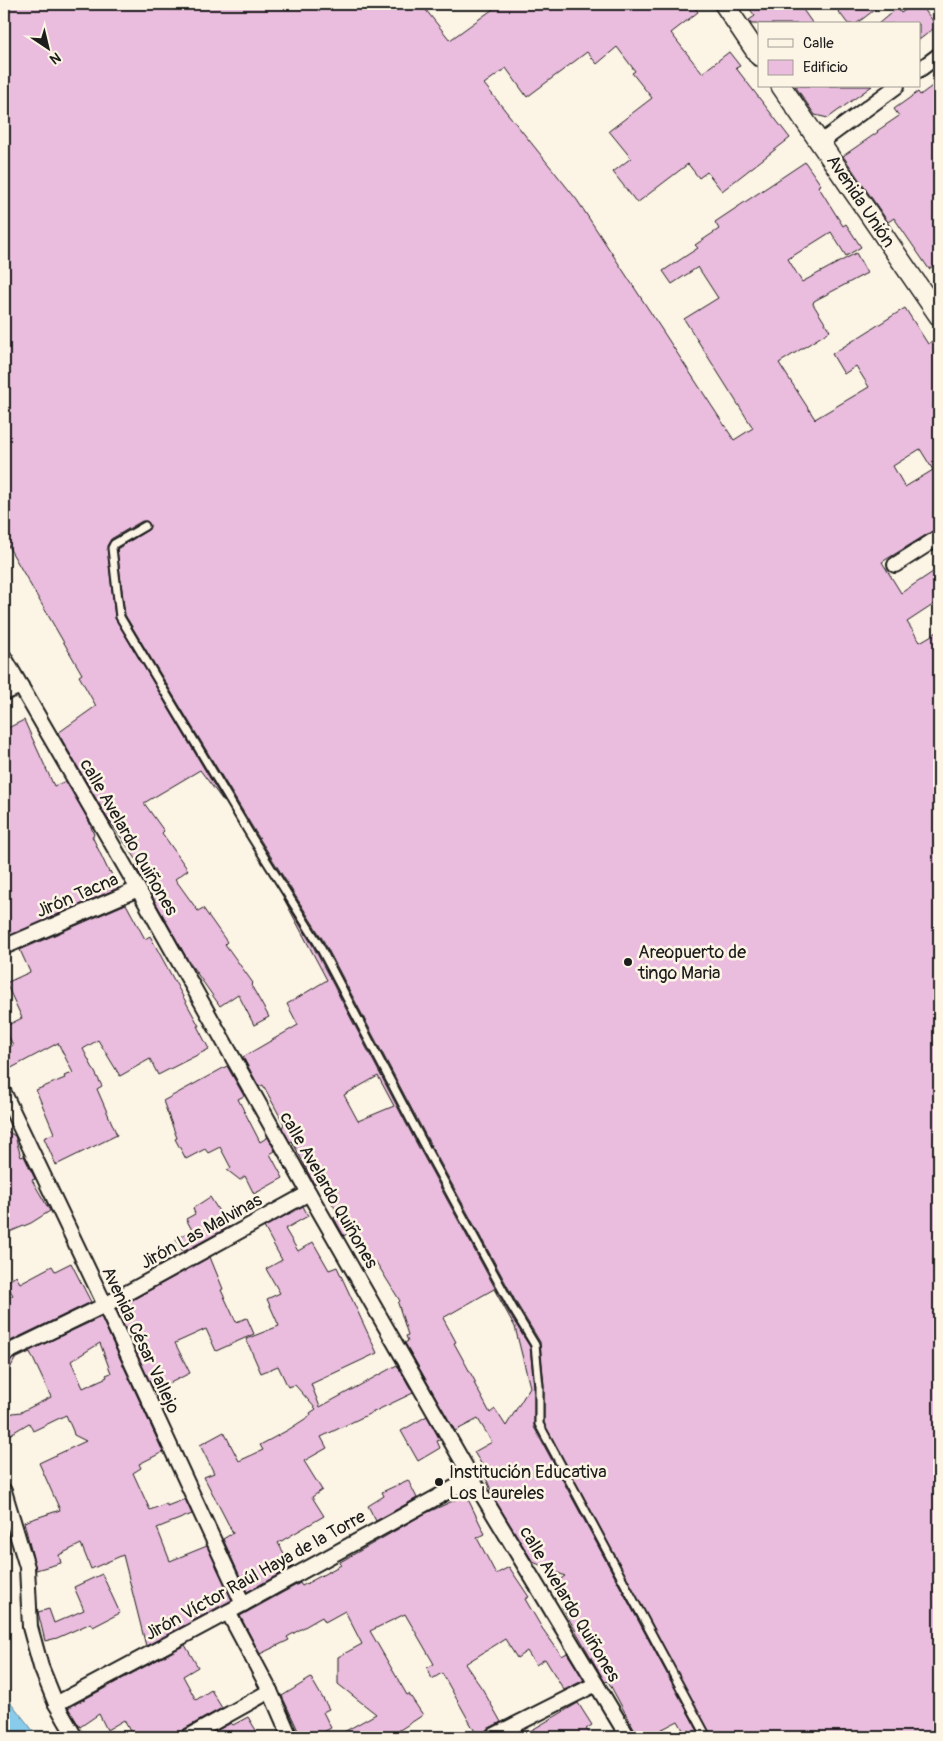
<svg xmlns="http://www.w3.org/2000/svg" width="943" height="1741" viewBox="0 0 943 1741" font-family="Pangolin,sans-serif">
	<rect width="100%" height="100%" fill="#fcf5e5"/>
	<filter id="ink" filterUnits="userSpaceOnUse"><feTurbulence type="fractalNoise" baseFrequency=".02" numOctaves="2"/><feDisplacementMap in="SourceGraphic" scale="10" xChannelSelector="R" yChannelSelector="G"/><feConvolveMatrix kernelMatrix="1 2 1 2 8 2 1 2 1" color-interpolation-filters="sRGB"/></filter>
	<g filter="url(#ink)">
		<polygon fill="#89cbea" stroke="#5d8598" points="4,1694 38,1737 4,1737"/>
		<g fill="#eabcde" stroke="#1c1c1c" fill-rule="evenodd">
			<path d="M4 4H421L450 40 500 4H546L550 9 557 4H692L698 12 671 33 702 73 729 52 740 66 736 68 790 138 722 191 707 172 699 178 688 164 637 203 613 172 631 158 609 131 652 98 632 73 635 71 617 47 597 64 587 52 527 97 506 68 484 84 577 200 734 440 753 428 684 319 718 298 698 267 672 284 663 271 698 248 695 245 719 229 715 222 805 162 821 185 818 186 843 226 846 224 861 247 846 256 831 232 788 259 802 282 856 253 867 273 814 301 813 304 830 331 779 363 815 419 869 387 856 366 844 374 832 354 905 308 928 344 932 341 939 353V528L934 530 882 562 901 593 939 568V601L907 622 920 642 939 631V1737H712L544 1423V1386L540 1342 517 1304 428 1140 323 940 256 833 125 615 117 549 148 530 150 526 147 521H142L111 539 107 546 115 618 224 802 200 770 144 803 164 831 162 833 188 870 175 879 198 911 203 908 227 942 225 944 253 983 251 985 269 1017 254 1025 238 994 220 1006 189 962 152 896 153 895 135 866 139 863 106 816 58 733 96 706 79 676 82 674 4 539ZM920 449 933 470 905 487 893 466Z"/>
			<polygon points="746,4 799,4 813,24 751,24 749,20 755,16"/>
			<polygon points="833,4 882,4 856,24 848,24"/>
			<polygon points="914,4 920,4 937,26 919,40 919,24 878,24 897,8 901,13"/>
			<polygon points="939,81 939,262 929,269 894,218 888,222 843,156 878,132 877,131 899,116 894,109 918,92 920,95"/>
			<polygon points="795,86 872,86 828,118 815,115"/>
			<polygon points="24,720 54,786 66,781 89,821 94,835 92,836 109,872 110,871 118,888 4,938 4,730"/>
			<path d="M284 899 313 946 418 1146 507 1310 530 1347 534 1386V1427L701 1737H687L678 1721 647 1737H641L636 1733 608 1681 605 1682 562 1607 567 1604 555 1583 565 1576 533 1562 495 1500 481 1466 482 1465 474 1452 492 1442 478 1419 455 1431 405 1343 408 1341 406 1336 408 1335 398 1303 400 1301 376 1262 372 1263 351 1231 344 1236 334 1218 339 1215 326 1193 327 1178 314 1184 292 1141 290 1142 282 1128 284 1124 263 1085 259 1087 243 1057 298 1025 287 1004 327 980ZM378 1076 394 1106 358 1121 344 1095ZM494 1289 515 1327 530 1387 506 1426 495 1409 490 1413 474 1383H476L454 1343 456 1342 443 1318Z"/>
			<polygon points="126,904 145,939 150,936 199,1026 197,1026 209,1049 158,1075 150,1059 120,1076 98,1040 83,1049 102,1086 97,1089 117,1135 56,1165 44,1138 54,1133 36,1090 65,1078 64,1076 73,1073 58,1043 4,1072 4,1050 13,1045 4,1027 22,1018 6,983 30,972 20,950"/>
			<polygon points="227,1066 244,1096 238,1099 260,1142 268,1137 275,1151 270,1154 283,1178 254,1194 245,1176 240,1180 227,1170 231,1168 220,1147 208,1153 205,1149 186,1159 175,1139 177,1138 163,1101"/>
			<polygon points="4,1129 15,1136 21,1157 24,1156 35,1179 32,1180 50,1211 31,1223 7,1233 4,1226"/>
			<polygon points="210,1197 229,1227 183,1252 176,1239 192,1230 186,1219 195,1214 193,1208"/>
			<polygon points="303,1206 308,1216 285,1229 298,1251 313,1242 329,1270 337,1267 377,1353 311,1384 320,1407 397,1365 413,1393 321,1437 327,1448 304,1461 322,1490 312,1497 324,1516 278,1543 292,1567 247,1592 223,1539 233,1533 204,1477 214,1473 200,1445 224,1432 239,1461 263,1450 260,1445 288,1430 311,1415 310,1413 316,1409 295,1385 288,1387 278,1366 261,1373 246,1339 279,1326 267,1299 280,1293 266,1269 282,1260 264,1227"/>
			<polygon points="210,1257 223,1289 221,1290 236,1322 247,1318 254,1334 216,1351 206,1329 175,1343 190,1373 154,1391 116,1309"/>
			<polygon points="71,1263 91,1302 4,1344 4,1300 13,1295 5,1283 16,1276 20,1283 52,1266 55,1271"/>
			<path d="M101 1317 163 1452 139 1464 141 1468 133 1473 150 1510 167 1503V1506L185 1499 192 1514 157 1528 170 1561 207 1546 232 1600 146 1646 123 1555 91 1569 81 1544 59 1555 61 1563 36 1570 24 1522 60 1510 39 1463 86 1441 74 1435 73 1431 66 1415 33 1431 29 1423 4 1438V1418L13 1413 21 1412 51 1397 30 1352 15 1359 4 1380V1363ZM100 1343 111 1373 106 1375 107 1377 83 1388 71 1361Z"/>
			<polygon points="427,1416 440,1440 437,1441 440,1448 418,1461 401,1431"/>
			<polygon points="408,1480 417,1498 376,1521 368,1506 384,1496 382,1492"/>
			<polygon points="466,1495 485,1534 477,1538 496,1574 509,1567 529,1597 525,1599 542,1628 562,1656 567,1653 584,1680 564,1690 545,1659 536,1665 527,1651 517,1658 505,1639 465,1664 483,1690 501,1722 487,1729 483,1735 478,1737 442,1673 432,1679 427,1668 434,1664 405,1614 370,1631 407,1695 409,1694 423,1715 389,1737 335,1737 376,1714 338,1684 338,1657 362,1644 345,1611 325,1622 322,1617 287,1637 289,1640 260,1654 240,1616 300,1583 302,1586 341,1565 340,1562 386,1536 424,1514"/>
			<polygon points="102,1574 120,1613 93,1627 91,1623 57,1638 45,1641 38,1612 49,1609 54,1623 84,1610 74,1587"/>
			<polygon points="185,1645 198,1667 183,1676 196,1700 211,1690 222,1708 184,1729 180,1733 179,1737 133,1737 124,1720 107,1730 99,1714 80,1727 68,1708"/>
			<polygon points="311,1678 329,1709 323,1712 331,1728 314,1737 301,1737 282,1696"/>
			<polygon points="578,1703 592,1725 586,1729 593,1737 520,1737"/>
			<polygon points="248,1717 260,1737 205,1737 231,1723 233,1725"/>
		</g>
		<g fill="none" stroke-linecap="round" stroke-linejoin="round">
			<g stroke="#1c1c1c" stroke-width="11">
				<polyline id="lane" points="145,526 114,544 112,548 120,617 251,836 318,943 423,1143 512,1307 535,1345 539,1386 539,1424 707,1737"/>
			</g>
			<g stroke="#1c1c1c" stroke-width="18">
				<g id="street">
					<polyline points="919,70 939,55"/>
					<polyline points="821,142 897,86"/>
					<polyline points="895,565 939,537"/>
					<polyline points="4,657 138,889 309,1193 472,1478 628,1737"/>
					<polyline points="4,693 21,686"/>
					<polyline points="4,947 138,889"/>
					<polyline points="4,1093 105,1305 243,1604"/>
					<polyline points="4,1354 105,1305 309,1193"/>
					<polyline points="4,1491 27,1567 30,1627 41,1667 56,1704 75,1737"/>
					<polyline points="228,1612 270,1691 290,1737"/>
					<polyline points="56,1704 243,1604 472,1478"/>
					<polyline points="188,1737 270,1691"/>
					<polyline points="491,1737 596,1684"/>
				</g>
			</g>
			<g stroke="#1c1c1c" stroke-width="22">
				<g id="secondary">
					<polyline points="724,4 759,56"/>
					<polyline points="781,86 939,316"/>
				</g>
			</g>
			<use href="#lane" stroke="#fcf5e5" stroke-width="7"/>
			<use href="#street" stroke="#fcf5e5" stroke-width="14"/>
			<use href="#secondary" stroke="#fcf5e5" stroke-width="19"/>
		</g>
	</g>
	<g fill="#1c1c1c" stroke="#fcf5e5" stroke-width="2">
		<circle cx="628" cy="962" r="5"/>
		<circle cx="439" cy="1482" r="5"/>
	</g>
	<g text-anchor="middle" stroke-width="5" stroke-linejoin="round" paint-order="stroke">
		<g font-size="18" fill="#1c1c1c" stroke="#fcf5e5">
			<text transform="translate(861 201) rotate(56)" y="6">Avenida Unión</text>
			<text transform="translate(129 837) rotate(60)" y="6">calle Avelardo Quiñones</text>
			<text transform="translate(77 895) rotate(-23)" y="6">Jirón Tacna</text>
			<text transform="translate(329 1190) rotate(60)" y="6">calle Avelardo Quiñones</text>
			<text transform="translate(201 1231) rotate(-29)" y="6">Jirón Las Malvinas</text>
			<text transform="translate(141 1340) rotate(65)" y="6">Avenida César Vallejo</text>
			<text transform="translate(255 1575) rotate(-29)" y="6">Jirón Víctor Raúl Haya de la Torre</text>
			<text transform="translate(570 1604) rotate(59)" y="6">calle Avelardo Quiñones</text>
		</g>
		<g font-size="18" fill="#1c1c1c" stroke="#fcf5e5" text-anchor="start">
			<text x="638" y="958">Areopuerto de<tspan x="638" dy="21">tingo Maria</tspan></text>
			<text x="449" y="1478">Institución Educativa<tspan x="449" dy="21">Los Laureles</tspan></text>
		</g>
	</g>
	<rect width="943" height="1741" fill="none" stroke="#fcf5e5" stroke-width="20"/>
	<rect x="10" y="10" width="923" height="1721" fill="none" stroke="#1c1c1c" stroke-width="2" filter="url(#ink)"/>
	<rect x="758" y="22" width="162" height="65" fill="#fcf5e5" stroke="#a29e95"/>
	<rect x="768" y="39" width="25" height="8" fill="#fcf5e5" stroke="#a29e95"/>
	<text x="803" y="48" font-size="15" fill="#1c1c1c">Calle</text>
	<rect x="768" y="60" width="25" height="15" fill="#eabcde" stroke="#a29e95"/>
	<text x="803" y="72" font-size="15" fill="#1c1c1c">Edificio</text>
	<g transform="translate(48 48) rotate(145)" stroke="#fcf5e5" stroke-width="4" paint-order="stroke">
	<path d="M0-4L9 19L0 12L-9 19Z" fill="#1c1c1c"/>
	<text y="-8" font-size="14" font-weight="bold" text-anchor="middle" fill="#1c1c1c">N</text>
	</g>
</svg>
